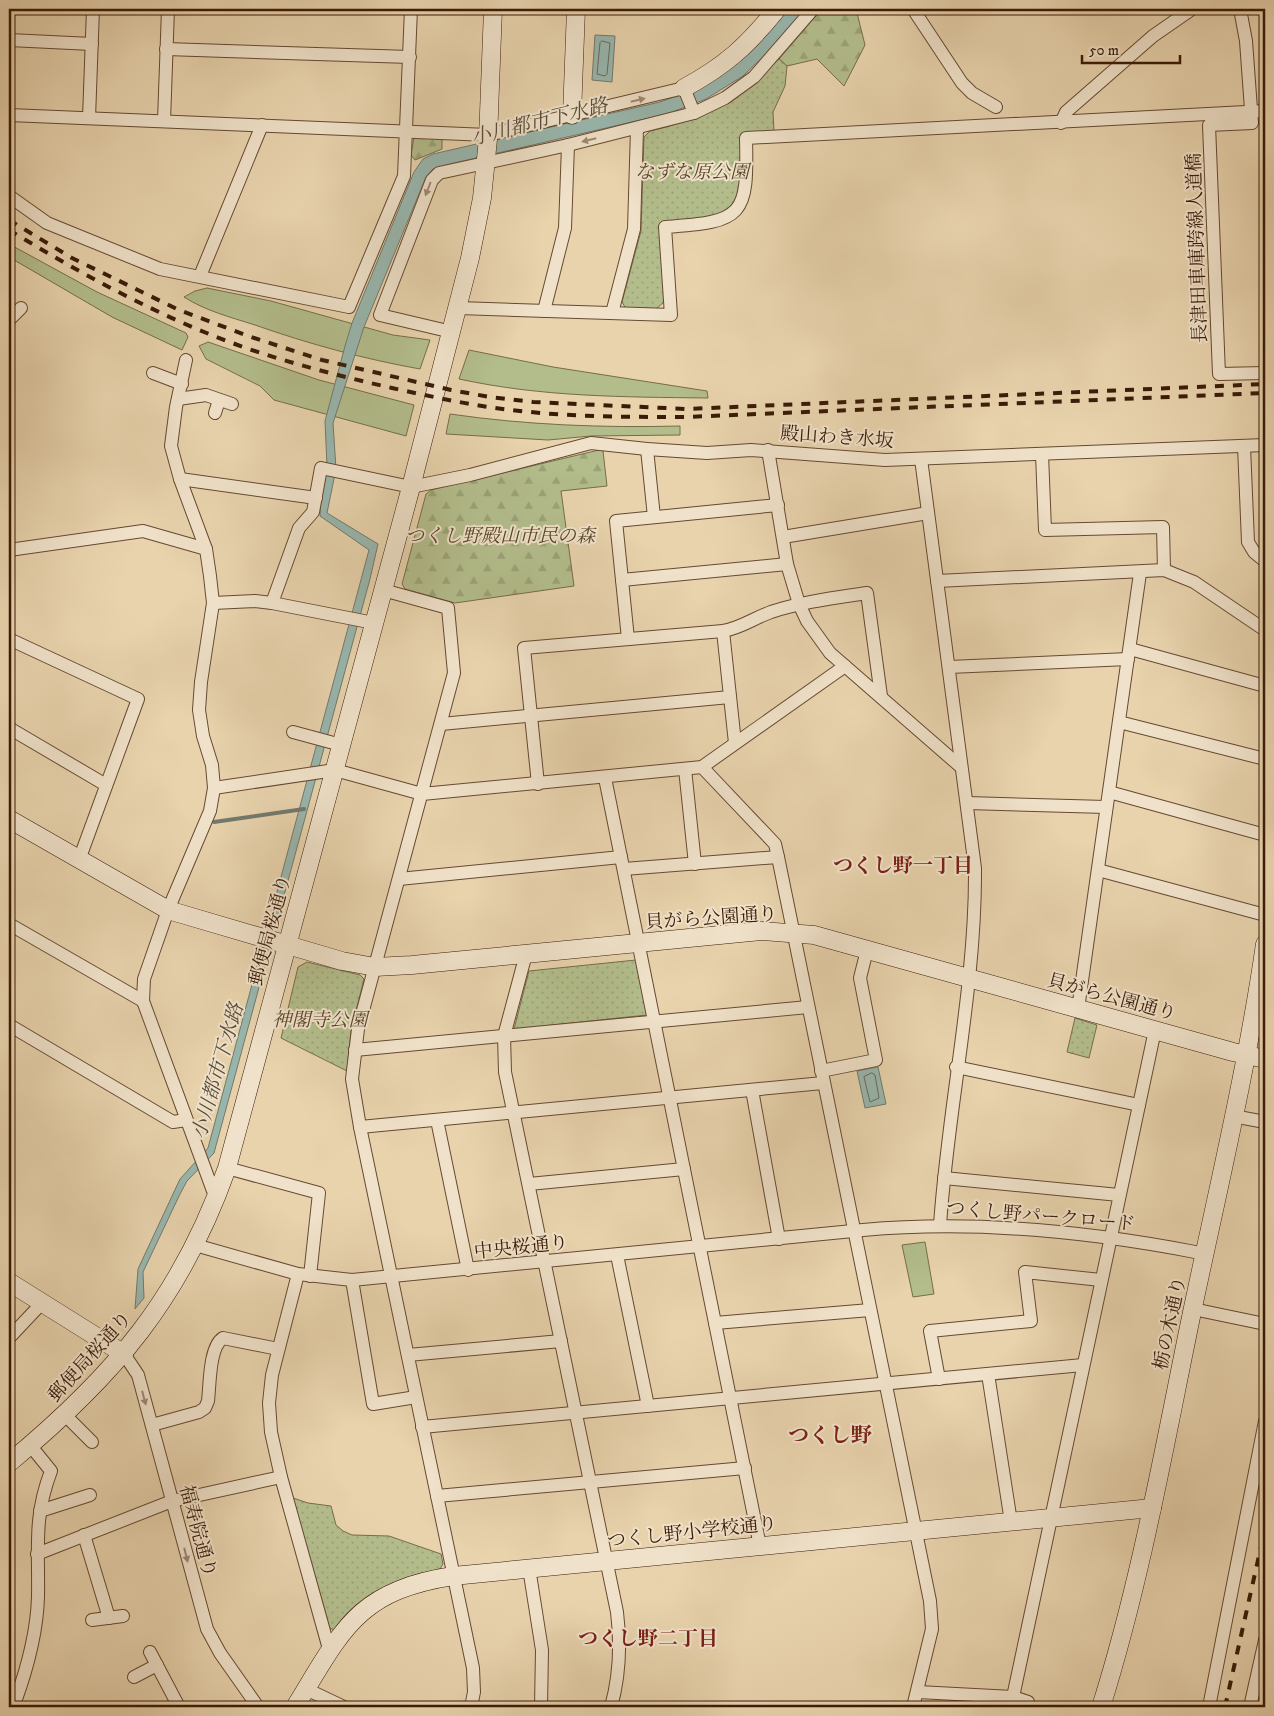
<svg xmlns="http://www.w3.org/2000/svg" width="1274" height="1716" viewBox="0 0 1274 1716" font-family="'IM FELL DW Pica','Noto Serif JP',serif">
	<defs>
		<pattern id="forest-firs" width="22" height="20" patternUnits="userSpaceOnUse" patternTransform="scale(1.25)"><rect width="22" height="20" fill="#b3bd8c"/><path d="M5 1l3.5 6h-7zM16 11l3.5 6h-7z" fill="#9ba277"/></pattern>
		<pattern id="park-dots" width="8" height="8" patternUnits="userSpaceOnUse" patternTransform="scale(1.25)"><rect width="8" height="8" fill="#b3bd8c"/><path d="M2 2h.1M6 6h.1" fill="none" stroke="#9ba277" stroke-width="1.8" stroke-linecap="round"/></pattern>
	</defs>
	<rect width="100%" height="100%" fill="#e8d3ad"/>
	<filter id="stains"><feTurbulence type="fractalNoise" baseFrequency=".004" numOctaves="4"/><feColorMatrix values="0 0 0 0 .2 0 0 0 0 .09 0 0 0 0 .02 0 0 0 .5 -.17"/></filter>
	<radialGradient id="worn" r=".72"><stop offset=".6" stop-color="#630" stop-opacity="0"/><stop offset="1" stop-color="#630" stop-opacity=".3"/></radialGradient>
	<g fill="#b3bd8c" stroke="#776c4a">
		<polygon points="9,244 97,292 186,333 188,337 182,350 112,317 9,257"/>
		<path d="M207 288 271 301 393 335 430 340 420 369C364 359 309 344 255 325 230 317 206 311 184 297L195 291Z"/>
		<polygon points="208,342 319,380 414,405 406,436 274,400 260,386 206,359 199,346"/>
		<path d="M469 350 553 367 707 391 708 398C623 397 542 397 459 379Z"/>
		<path d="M450 414C526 425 603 428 680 426V435L591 436 548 440 446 434Z"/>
		<polygon points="925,1242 934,1294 913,1297 902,1245"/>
	</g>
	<g fill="url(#forest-firs)" stroke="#776c4a">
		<polygon points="822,9 859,9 857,13 865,45 844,86 817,59 787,66 779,59"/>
		<polygon points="428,136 442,140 442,149 415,160 411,155 414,137"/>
		<polygon points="599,450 603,451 607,486 561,491 574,586 455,603 405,589 402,584 426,494 431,490"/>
	</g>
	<g fill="url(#park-dots)" stroke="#776c4a">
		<path d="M779 59 787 66 785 86 773 112 774 132 741 134C741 149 743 166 742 181 737 223 691 220 660 223L664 302 656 309H626L622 302 641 231 644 137 650 131C701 120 742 96 779 59Z"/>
		<polygon points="636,960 647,1015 514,1029 529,971"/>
		<polygon points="307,962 360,975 364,979 351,1031 347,1071 281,1038 298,967"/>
		<polygon points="1075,1018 1097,1025 1089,1058 1067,1052"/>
		<path d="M293 1498 308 1503 331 1506 336 1525 343 1531 352 1535 389 1536 441 1554 443 1564 440 1569C400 1577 357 1593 334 1630L328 1627Z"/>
	</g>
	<g fill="#98b7af" stroke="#73796c">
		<path d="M786 9H805L767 53 743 76 706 99 667 114 450 164 433 169 426 177 364 327 333 423 336 469 327 513 378 544 370 579 214 1153 187 1181 180 1194 143 1272 144 1298 135 1309 138 1269 180 1179 208 1148 369 550 320 516 321 496 327 466 325 421 345 346 352 323 414 172 423 159 433 154 660 102C723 81 745 59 786 9Z"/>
		<polygon points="595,35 615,36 612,82 592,80"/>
		<polygon points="878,1067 886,1104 865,1108 857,1071"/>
	</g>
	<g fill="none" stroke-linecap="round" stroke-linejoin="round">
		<g stroke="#6a695c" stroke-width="1">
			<polygon points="602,41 610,43 607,74 605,76 597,74 600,43"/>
			<polygon points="872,1073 875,1075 879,1098 870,1102 864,1077"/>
		</g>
		<polyline stroke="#73796c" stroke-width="4" points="214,822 304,809"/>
		<g stroke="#664931" stroke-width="14">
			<g id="street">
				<polyline points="913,9 962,83 972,93 996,107"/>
				<polyline points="1240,9 1246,41 1252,123 1209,125 1219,374 1265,373"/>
				<polyline points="9,40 92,44"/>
				<polyline points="166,49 410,57"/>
				<polyline points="9,115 488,135 684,88 694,113"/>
				<polyline points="89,118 93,9"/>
				<polyline points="164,121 168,9"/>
				<polyline points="1061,123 1066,112 1153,36 1192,9"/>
				<polyline points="9,196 47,223 160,269 349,307 404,176 411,9"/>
				<polyline points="200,276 262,125"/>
				<path d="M458 308 671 315 665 227C744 222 748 216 746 138L1265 111"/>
				<polyline points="544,311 565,228 568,145"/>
				<polyline points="612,313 634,229 637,129"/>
				<polyline points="9,320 21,308"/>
				<polyline points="452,332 380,315 432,180 439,173 568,145 694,113 725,98 754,77 813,9"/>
				<polyline points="186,360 176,407 171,446 180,479 206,549 210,576 213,603 201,682 199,710 203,736 212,765 214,788 210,811 168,910 144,979 143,1001 216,1199"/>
				<polyline points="153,373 182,384"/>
				<polyline points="178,399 206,395 232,404"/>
				<polyline points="215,413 219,400"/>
				<polyline points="1244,446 1248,542 1254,552 1265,561"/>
				<polyline points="647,449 654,517"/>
				<polyline points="768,450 787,564 799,604 807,621 830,653 961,767"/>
				<polyline points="1042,454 1045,530 1163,527 1164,570"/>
				<path d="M921 459 975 868C976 986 948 1106 940 1225"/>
				<polyline points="180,479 316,498"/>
				<polyline points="783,537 928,513"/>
				<polyline points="9,550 143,531 206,549"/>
				<polyline points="622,580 787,564"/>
				<polyline points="937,581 1164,570 1194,582 1265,630"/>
				<polyline points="383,590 448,608 454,673 358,1029 352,1079 360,1127 473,1668 474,1692 471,1707"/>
				<polyline points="213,603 255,601 272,603 374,623"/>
				<polyline points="272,603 299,528 313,512 321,468 411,487 470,475 591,443 647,449 707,453 751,450 885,460 1265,445"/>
				<polyline points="723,631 735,743"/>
				<polyline points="9,639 138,699 79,860"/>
				<polyline points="628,639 616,521 778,505"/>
				<polyline points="1130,649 1265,686"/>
				<polyline points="949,667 1128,659"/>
				<polyline points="1119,722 1265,759"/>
				<polyline points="441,724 730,697"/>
				<polyline points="9,728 106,785"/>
				<polyline points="293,732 341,745"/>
				<polyline points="702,767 775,844 778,857 930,1601 932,1629 913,1707"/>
				<polyline points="685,769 695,864"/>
				<polyline points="605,778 760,1546"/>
				<path d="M538 784 524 648 723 631C741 628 754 618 771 612 802 602 834 598 867 593L881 696"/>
				<polyline points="214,788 335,770 422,794 702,767 845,666"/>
				<polyline points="1109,792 1265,835"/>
				<polyline points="967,803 1106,807"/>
				<polyline points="624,869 778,857"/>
				<polyline points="1098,870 1265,915"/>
				<polyline points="399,879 621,857"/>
				<polyline points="9,924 143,1001"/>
				<path d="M526 954 504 1036 505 1072 617 1612C621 1645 620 1675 611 1707"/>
				<polyline points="1078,1009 1140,573"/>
				<polyline points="9,1025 173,1122 186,1120"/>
				<polyline points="355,1050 808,1007"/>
				<polyline points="956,1067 1139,1105"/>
				<polyline points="821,1071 876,1060 860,978 867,950"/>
				<polyline points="752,1090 779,1239"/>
				<polyline points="1233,1116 1265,1122"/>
				<polyline points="437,1120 468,1270"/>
				<polyline points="360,1127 823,1083"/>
				<polyline points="227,1168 319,1193 310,1276"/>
				<polyline points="944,1178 1119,1195"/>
				<polyline points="529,1184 684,1169"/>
				<path d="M195 1245 298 1274 352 1280 863 1230C974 1220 1086 1231 1195 1252"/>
				<polyline points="617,1255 648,1406"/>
				<polyline points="298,1274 272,1375 269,1403 271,1432 281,1477 329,1649"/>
				<polyline points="352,1280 373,1404 416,1397"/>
				<polyline points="1193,1309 1265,1324"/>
				<polyline points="715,1323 870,1310"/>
				<polyline points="9,1338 42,1303"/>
				<polyline points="124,1354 138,1375 207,1629 220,1653 258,1707"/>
				<polyline points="408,1355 561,1341"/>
				<polyline points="988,1374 1011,1522"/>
				<polyline points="939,1379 930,1331 1031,1321 1025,1272 1101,1280"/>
				<polyline points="65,1415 92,1442"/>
				<path d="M152 1425 199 1412 205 1408 208 1401C210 1385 209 1347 223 1338L278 1349"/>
				<polyline points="422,1427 1083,1365"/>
				<polyline points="437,1496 745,1468"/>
				<polyline points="40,1511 90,1495"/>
				<polyline points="84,1535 109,1618"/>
				<polyline points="37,1554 172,1501 281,1477"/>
				<polyline points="529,1568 542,1650 541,1707"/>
				<polyline points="92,1620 123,1616"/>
				<polyline points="150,1652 179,1707"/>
				<polyline points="134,1677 157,1665"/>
				<polyline points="306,1689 344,1707"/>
				<polyline points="918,1692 1013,1697 1028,1702"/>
				<polyline points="1013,1697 1155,1030"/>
				<path d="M15 1702C27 1669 37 1633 38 1597 39 1549 33 1518 51 1471L30 1445"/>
				<polyline points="1209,1707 1265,1421"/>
				<polyline points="1250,1707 1265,1640"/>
			</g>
		</g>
		<g stroke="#3b1b08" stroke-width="19">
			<g id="secondary">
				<path d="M684 88C725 66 747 46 777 9"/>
				<polyline points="572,115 576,9"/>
				<polyline points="9,819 168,910 342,961 375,967 412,965 761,931 814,935 1233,1052 1265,1059"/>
				<polyline points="9,1282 124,1354"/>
				<path d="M9 1463C114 1376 181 1298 227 1168L411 487 470 258 482 198 488 139 493 9"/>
				<path d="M295 1707C342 1631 356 1591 453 1576L1152 1508"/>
				<path d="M1101 1707C1141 1580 1164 1448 1191 1317 1217 1193 1247 1069 1265 944"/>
			</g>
		</g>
		<use href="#street" stroke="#f0e2ca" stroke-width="12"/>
		<use href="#secondary" stroke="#f0e2ca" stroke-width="18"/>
		<g stroke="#3b1b08" stroke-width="4" stroke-dasharray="9 9" stroke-linecap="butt">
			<polyline points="9,220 72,258 179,310 251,337 322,360 451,390 490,397 533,402 686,409 1265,384"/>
			<path d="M9 230C85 276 165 320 249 349 296 365 344 377 392 388 438 398 483 408 530 412 581 417 633 417 685 417L1265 393"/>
			<polyline points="1225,1707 1265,1529"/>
		</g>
	</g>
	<defs><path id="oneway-solid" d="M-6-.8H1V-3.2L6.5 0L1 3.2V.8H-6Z" transform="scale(1.25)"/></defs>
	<g fill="#9f8873">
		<use href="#oneway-solid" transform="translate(638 100) rotate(-13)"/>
		<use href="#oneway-solid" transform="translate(589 140) rotate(166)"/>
		<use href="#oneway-solid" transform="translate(428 189) rotate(111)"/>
		<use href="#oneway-solid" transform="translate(144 1398) rotate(75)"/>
		<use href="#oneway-solid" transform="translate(186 1555) rotate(76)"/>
	</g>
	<g text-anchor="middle" stroke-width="4" stroke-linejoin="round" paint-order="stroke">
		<g font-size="19" font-style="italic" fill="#594429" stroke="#f0e2ca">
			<text x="692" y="178">なずな原公園</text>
			<text x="500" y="542">つくし野殿山市民の森</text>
			<text x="320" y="1026">神閣寺公園</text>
		</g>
		<g font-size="19" fill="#3b1b08" stroke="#f0e2ca">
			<text transform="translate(1196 248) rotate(-92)" y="7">長津田車庫跨線人道橋</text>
			<text transform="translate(837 436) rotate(4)" y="7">殿山わき水坂</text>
			<text transform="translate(711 917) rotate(-4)" y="7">貝がら公園通り</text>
			<text transform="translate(269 930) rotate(-75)" y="7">郵便局桜通り</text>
			<text transform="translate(1112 996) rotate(15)" y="7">貝がら公園通り</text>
			<text transform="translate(1041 1215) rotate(5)" y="7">つくし野パークロード</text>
			<text transform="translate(521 1246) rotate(-6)" y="7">中央桜通り</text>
			<text transform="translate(1169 1323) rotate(-78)" y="7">栃の木通り</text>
			<text transform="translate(89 1356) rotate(-48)" y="7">郵便局桜通り</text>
			<text transform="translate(199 1531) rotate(75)" y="7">福寿院通り</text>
			<text transform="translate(692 1531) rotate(-6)" y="7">つくし野小学校通り</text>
		</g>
		<g font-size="20" font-style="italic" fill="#574a3a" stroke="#f0e2ca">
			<text transform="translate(539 121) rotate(-14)" y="7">小川都市下水路</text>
			<text transform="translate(217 1071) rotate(-74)" y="7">小川都市下水路</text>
		</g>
		<g font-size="20" font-weight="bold" fill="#7a1f14" stroke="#f0e2ca">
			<text x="903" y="872">つくし野一丁目</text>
			<text x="648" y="1645">つくし野二丁目</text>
		</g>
		<g font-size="21" font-weight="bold" fill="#7a1f14" stroke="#f0e2ca">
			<text x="830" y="1442">つくし野</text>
		</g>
	</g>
	<rect width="1274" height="1716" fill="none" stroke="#e8d3ad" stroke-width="30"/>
	<rect x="10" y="10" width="1254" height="1696" fill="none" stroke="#3b1b08" stroke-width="2.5"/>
	<rect x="15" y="15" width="1244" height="1686" fill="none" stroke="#3b1b08"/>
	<path d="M1082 55v8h98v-8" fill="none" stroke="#3b1b08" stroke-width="2.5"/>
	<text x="1089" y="55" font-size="15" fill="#3b1b08" stroke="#f0e2ca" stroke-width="4" paint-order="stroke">50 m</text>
	<rect width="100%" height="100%" filter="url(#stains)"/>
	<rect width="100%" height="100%" fill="url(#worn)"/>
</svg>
